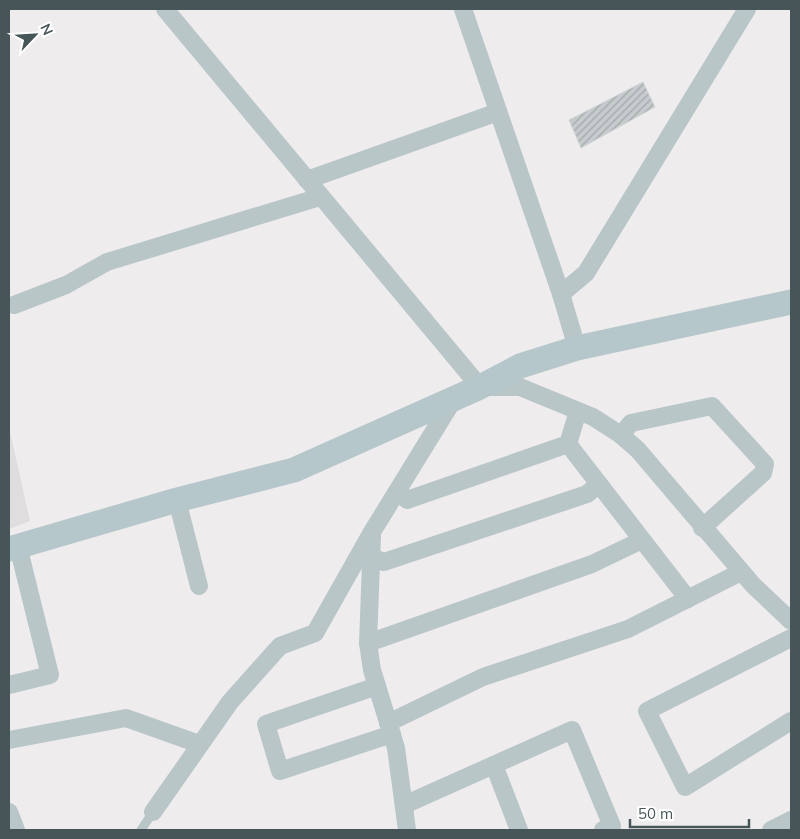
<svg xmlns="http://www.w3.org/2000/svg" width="800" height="839" viewBox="0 0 800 839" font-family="Mulish,sans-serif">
	<defs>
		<pattern id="building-hatch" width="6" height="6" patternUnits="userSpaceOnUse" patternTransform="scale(1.25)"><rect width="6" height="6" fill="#c6ccce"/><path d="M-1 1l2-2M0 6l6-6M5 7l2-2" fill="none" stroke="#a3a8aa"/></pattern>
	</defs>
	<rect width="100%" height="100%" fill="#efeced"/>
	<polygon fill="#e0ddde" points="9,427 30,521 9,529"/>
	<polygon fill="url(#building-hatch)" stroke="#d0d5d7" points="643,82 655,107 581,148 569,120"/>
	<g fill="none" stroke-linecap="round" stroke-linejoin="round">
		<polyline stroke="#b8c6c8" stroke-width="9" points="141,830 153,812"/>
		<g stroke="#b8c6c8" stroke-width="18">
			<polyline points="165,9 480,387 520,387 593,417 621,435 638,450 753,585 791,621"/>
			<polyline points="463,9 561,294 577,348"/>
			<polyline points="307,180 498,112"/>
			<polyline points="561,294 586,273 747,9"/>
			<polyline points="14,305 66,285 107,262 320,197"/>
			<polyline points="578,411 568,444 688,599"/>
			<polyline points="621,435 631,423 712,406 765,464 763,473 702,528"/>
			<polyline points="398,491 407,500 568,444"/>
			<polyline points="177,500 199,586"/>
			<polyline points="372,536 368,643 372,670 396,748 407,830"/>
			<polyline points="371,557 384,562 587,494 599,484"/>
			<polyline points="791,638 647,711 685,787 791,721"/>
			<polyline points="368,643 592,564 642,540"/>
			<polyline points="9,685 50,675 18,546"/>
			<polyline points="377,686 266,724 280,771 392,734"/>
			<polyline points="388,723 483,677 628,629 741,572"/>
			<polyline points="9,740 126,718 199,744"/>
			<polyline points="494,765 519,830"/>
			<polyline points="404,805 572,730 612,826 603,830"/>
			<polyline points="9,812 16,830"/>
			<polyline points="153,812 230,702 280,646 315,633 372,532 455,397"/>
			<polyline points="771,830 791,820"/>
		</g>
		<polyline stroke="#b5c7ca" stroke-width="25" points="9,549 177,500 294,470 480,387 520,366 577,348 791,302"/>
	</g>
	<rect width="800" height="839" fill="none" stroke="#465658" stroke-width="20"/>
	<g transform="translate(35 35) rotate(65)" stroke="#ffffff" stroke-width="4" paint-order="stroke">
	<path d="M0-4L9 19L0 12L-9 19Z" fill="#465658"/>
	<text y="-8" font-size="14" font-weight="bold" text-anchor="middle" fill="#465658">N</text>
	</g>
	<path d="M630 819v8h119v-8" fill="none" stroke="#465658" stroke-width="2.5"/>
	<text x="638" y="819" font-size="15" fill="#465658" stroke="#ffffff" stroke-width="4" paint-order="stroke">50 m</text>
</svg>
